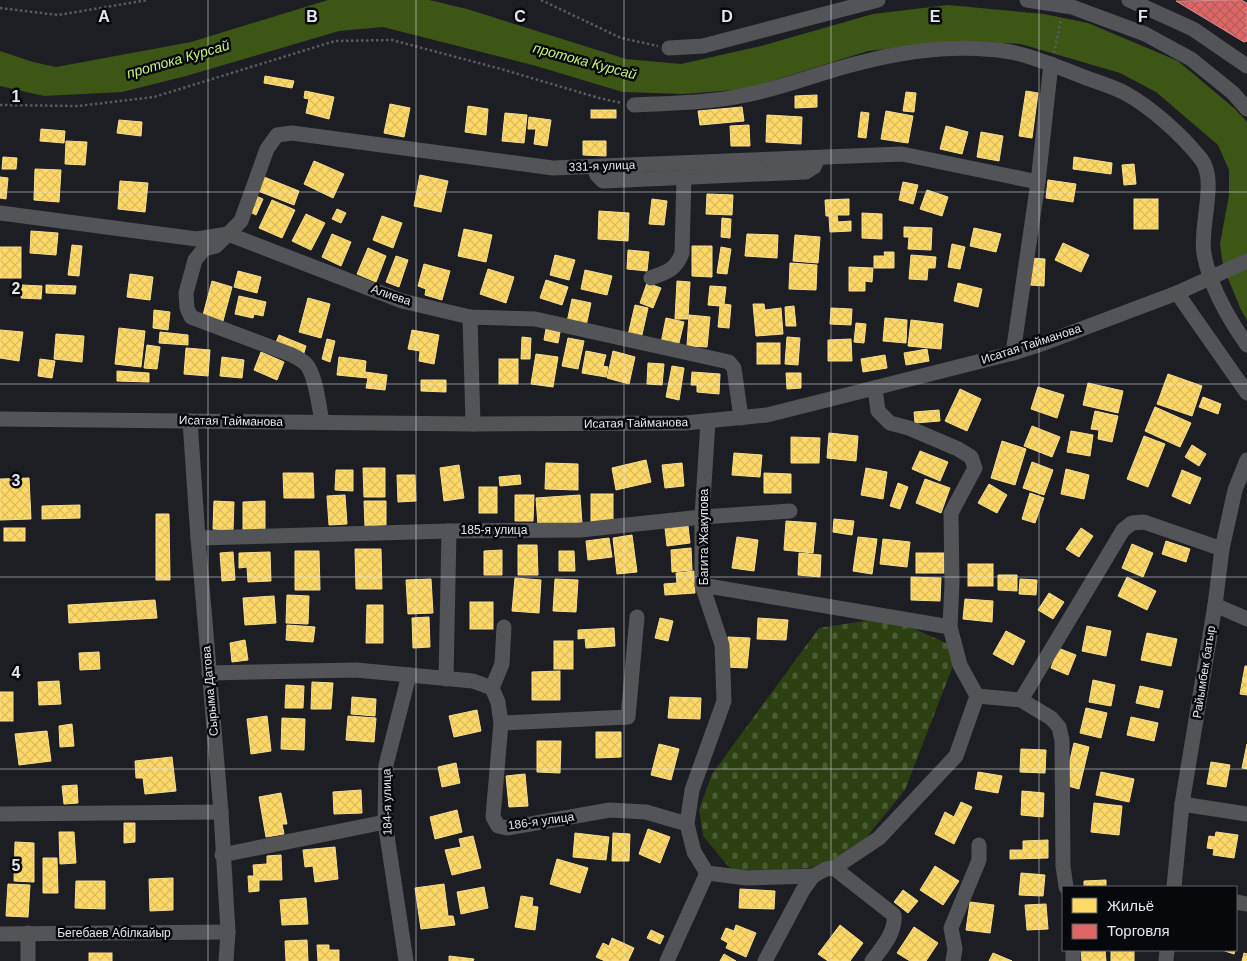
<svg xmlns="http://www.w3.org/2000/svg" width="1247" height="961" viewBox="0 0 1247 961" font-family="Helvetica,sans-serif">
	<defs>
		<pattern id="cemetery-stones" width="16" height="16" patternUnits="userSpaceOnUse" patternTransform="scale(1.25)"><rect width="16" height="16" fill="#2d4012"/><path d="M2 7V4a2 2 0 0 1 4 0v3zM10 15v-3a2 2 0 0 1 4 0v3z" fill="#4b5c35"/></pattern>
		<pattern id="homes-cross-hatch" width="8" height="8" patternUnits="userSpaceOnUse" patternTransform="scale(1.25)"><rect width="8" height="8" fill="#ffd966"/><path d="M0 0l8 8M0 8l8-8" fill="none" stroke="#dabb60"/></pattern>
		<pattern id="shops-cross-hatch" width="8" height="8" patternUnits="userSpaceOnUse" patternTransform="scale(1.25)"><rect width="8" height="8" fill="#e06666"/><path d="M0 0l8 8M0 8l8-8" fill="none" stroke="#b15c5d"/></pattern>
	</defs>
	<rect width="100%" height="100%" fill="#1c1e23"/>
	<polygon fill="url(#cemetery-stones)" points="871,620 908,626 948,644 954,663 905,790 865,839 834,860 809,868 738,872 728,866 703,836 699,810 712,774 819,628"/>
	<polygon fill="#3e5615" points="328,0 429,0 467,9 626,59 681,64 761,46 873,14 948,5 1044,14 1088,23 1178,61 1235,109 1247,122 1247,320 1241,310 1223,266 1220,244 1229,195 1229,170 1218,145 1156,92 1120,73 1021,44 962,41 868,51 746,89 684,94 623,92 536,66 383,27 339,31 186,76 122,92 44,96 0,86 0,51 33,62 56,67 191,42"/>
	<g fill="url(#homes-cross-hatch)" stroke="#f7dd8e">
		<polygon points="265,76 294,81 292,88 264,83"/>
		<polygon points="305,91 334,97 329,119 306,113 309,99 304,98"/>
		<polygon points="1026,91 1038,93 1032,138 1019,136"/>
		<polygon points="906,92 916,93 914,112 903,111"/>
		<polygon points="817,95 817,107 795,108 795,96"/>
		<polygon points="390,104 410,108 404,137 384,133"/>
		<polygon points="468,106 488,109 486,135 465,132"/>
		<polygon points="742,107 744,121 700,125 698,111"/>
		<rect x="591" y="110" width="25" height="8"/>
		<polygon points="886,111 913,116 908,143 881,139"/>
		<polygon points="861,112 869,113 866,138 858,137"/>
		<polygon points="505,113 527,115 524,143 502,141"/>
		<polygon points="767,115 802,117 801,144 766,142"/>
		<polygon points="529,117 551,120 547,146 534,144 536,129 528,129"/>
		<polygon points="119,120 142,122 141,136 117,133"/>
		<polygon points="749,125 750,146 731,146 730,126"/>
		<polygon points="946,126 968,132 962,154 940,149"/>
		<polygon points="41,129 65,131 64,143 40,141"/>
		<polygon points="981,132 1003,136 999,161 977,157"/>
		<polygon points="66,141 87,142 85,165 65,164"/>
		<polygon points="583,141 606,141 606,156 583,155"/>
		<polygon points="3,157 17,158 16,169 2,169"/>
		<polygon points="1074,157 1112,163 1111,174 1073,169"/>
		<polygon points="314,161 344,174 333,198 304,184"/>
		<polygon points="1134,164 1136,184 1124,185 1122,165"/>
		<polygon points="35,169 61,170 59,202 34,200"/>
		<polygon points="420,175 448,181 441,212 414,206"/>
		<polygon points="0,177 8,178 6,199 0,198"/>
		<polygon points="264,177 299,191 294,205 258,191"/>
		<polygon points="1048,180 1076,184 1073,202 1046,198"/>
		<polygon points="120,181 148,183 145,212 118,209"/>
		<polygon points="903,182 918,185 913,204 899,200"/>
		<polygon points="927,190 948,197 942,216 920,209"/>
		<polygon points="707,194 733,195 732,215 706,214"/>
		<polygon points="256,196 263,199 256,215 250,212"/>
		<polygon points="652,199 667,201 664,225 649,224"/>
		<polygon points="849,199 849,215 837,215 838,222 851,221 851,231 830,232 829,216 826,216 825,200"/>
		<rect x="1134" y="199" width="24" height="30"/>
		<polygon points="272,200 295,210 282,238 259,228"/>
		<polygon points="337,209 346,213 341,223 332,219"/>
		<polygon points="599,211 629,213 628,241 598,239"/>
		<polygon points="862,213 882,214 882,239 862,238"/>
		<polygon points="306,214 325,223 311,250 292,241"/>
		<polygon points="382,216 402,223 393,248 373,240"/>
		<polygon points="722,218 731,219 730,238 721,237"/>
		<polygon points="904,227 932,228 931,250 908,249 909,237 904,237"/>
		<polygon points="974,228 1001,234 996,252 970,246"/>
		<polygon points="464,229 492,235 486,262 458,256"/>
		<polygon points="31,231 58,233 56,255 30,253"/>
		<polygon points="332,234 351,242 341,266 322,257"/>
		<polygon points="747,234 778,235 777,258 745,256"/>
		<polygon points="795,235 820,237 818,263 793,261"/>
		<polygon points="1063,243 1089,255 1081,272 1055,260"/>
		<polygon points="952,244 965,247 960,269 948,267"/>
		<polygon points="72,245 82,246 79,276 68,275"/>
		<polygon points="692,246 712,246 712,277 692,276"/>
		<rect x="0" y="247" width="21" height="31"/>
		<polygon points="721,247 731,249 727,274 717,273"/>
		<polygon points="368,248 386,256 376,282 357,274"/>
		<polygon points="628,250 649,252 647,271 627,269"/>
		<polygon points="884,252 894,252 894,268 874,268 874,256 885,256"/>
		<polygon points="555,255 575,260 569,280 550,275"/>
		<polygon points="911,255 936,257 935,268 928,268 927,280 909,279"/>
		<polygon points="396,256 408,260 399,287 386,282"/>
		<polygon points="1031,258 1045,259 1044,286 1030,285"/>
		<polygon points="790,263 817,265 816,290 789,289"/>
		<polygon points="424,264 450,271 442,300 425,295 426,289 418,286"/>
		<polygon points="849,267 873,268 872,282 865,281 865,291 849,291"/>
		<polygon points="488,269 514,277 506,303 480,294"/>
		<polygon points="585,270 612,276 607,295 581,289"/>
		<polygon points="238,271 261,277 257,293 234,287"/>
		<polygon points="130,274 153,277 150,300 127,297"/>
		<polygon points="546,280 568,287 562,305 540,298"/>
		<polygon points="212,281 232,287 223,321 203,315"/>
		<polygon points="677,281 690,282 688,319 675,319"/>
		<polygon points="647,283 661,288 653,308 640,303"/>
		<polygon points="958,283 982,289 978,307 954,301"/>
		<polygon points="22,285 42,286 41,299 21,298"/>
		<polygon points="46,285 76,286 75,294 46,293"/>
		<polygon points="710,286 726,287 724,304 731,305 729,328 718,327 720,306 708,305"/>
		<polygon points="239,296 266,302 263,316 254,314 253,318 235,314"/>
		<polygon points="308,298 330,304 321,338 299,332"/>
		<polygon points="572,299 591,303 586,326 567,322"/>
		<polygon points="753,304 764,304 765,310 781,308 783,334 756,336"/>
		<polygon points="635,305 648,308 641,339 628,335"/>
		<polygon points="794,306 796,326 786,326 785,307"/>
		<polygon points="831,308 852,309 851,325 830,324"/>
		<polygon points="154,310 170,312 168,330 153,328"/>
		<polygon points="689,315 710,317 707,347 687,346"/>
		<polygon points="666,318 684,322 678,347 661,343"/>
		<polygon points="885,318 907,320 906,343 883,341"/>
		<polygon points="911,320 943,324 941,349 908,346"/>
		<polygon points="856,323 866,324 864,343 854,342"/>
		<polygon points="119,328 145,331 141,367 115,364"/>
		<polygon points="546,329 560,332 558,343 544,340"/>
		<polygon points="0,330 23,332 19,361 0,358"/>
		<polygon points="412,330 439,335 434,364 419,361 420,351 408,349"/>
		<polygon points="160,332 188,335 188,345 159,343"/>
		<polygon points="56,334 84,336 82,362 54,359"/>
		<polygon points="279,335 306,346 303,356 275,345"/>
		<polygon points="522,337 531,338 530,359 521,359"/>
		<polygon points="787,337 800,338 798,365 785,364"/>
		<polygon points="568,338 584,341 578,369 562,366"/>
		<polygon points="327,339 335,341 330,362 322,359"/>
		<polygon points="851,339 852,361 828,361 828,340"/>
		<rect x="757" y="343" width="23" height="21"/>
		<polygon points="147,345 160,347 157,369 144,368"/>
		<polygon points="186,348 210,350 208,376 184,374"/>
		<polygon points="927,349 929,361 906,365 904,353"/>
		<polygon points="586,351 606,355 603,366 608,367 606,377 582,373"/>
		<polygon points="613,351 635,357 629,384 607,378"/>
		<polygon points="261,352 284,362 277,380 254,370"/>
		<polygon points="536,354 558,357 553,387 531,384"/>
		<polygon points="885,355 887,368 863,372 861,359"/>
		<polygon points="222,357 244,360 242,378 220,376"/>
		<polygon points="339,357 366,361 365,372 387,375 385,390 366,388 368,378 337,375"/>
		<polygon points="40,359 55,361 52,378 38,376"/>
		<rect x="499" y="359" width="19" height="25"/>
		<polygon points="648,363 664,364 662,385 647,384"/>
		<polygon points="672,366 684,368 679,400 666,397"/>
		<polygon points="117,371 149,373 149,382 117,381"/>
		<polygon points="692,372 720,374 719,394 697,392 697,385 691,385"/>
		<polygon points="786,373 801,373 801,388 787,389"/>
		<polygon points="1168,374 1202,386 1192,416 1157,404"/>
		<polygon points="421,380 446,380 446,392 421,391"/>
		<polygon points="1088,383 1123,391 1118,413 1083,405"/>
		<polygon points="1038,387 1064,395 1057,418 1031,409"/>
		<polygon points="960,389 981,399 967,431 945,421"/>
		<polygon points="1203,397 1221,404 1218,414 1199,407"/>
		<polygon points="1155,407 1191,423 1180,447 1145,431"/>
		<polygon points="939,410 940,421 915,423 914,412"/>
		<polygon points="1095,411 1118,416 1112,442 1098,439 1099,430 1091,429"/>
		<polygon points="1032,426 1060,437 1052,457 1024,446"/>
		<polygon points="1071,431 1093,435 1090,456 1067,452"/>
		<polygon points="829,433 858,436 856,461 827,458"/>
		<polygon points="1144,436 1165,444 1148,487 1127,479"/>
		<polygon points="791,437 820,438 819,463 791,463"/>
		<polygon points="1002,441 1026,449 1015,485 991,478"/>
		<polygon points="1192,445 1206,454 1199,466 1185,457"/>
		<polygon points="920,451 948,462 940,481 912,469"/>
		<polygon points="734,453 762,455 760,477 732,475"/>
		<polygon points="646,460 651,482 616,490 612,468"/>
		<polygon points="1032,462 1053,470 1044,495 1023,488"/>
		<polygon points="546,463 578,464 578,490 545,489"/>
		<polygon points="682,463 684,486 665,488 662,465"/>
		<polygon points="459,465 464,498 444,501 440,468"/>
		<polygon points="363,468 385,468 385,497 364,497"/>
		<polygon points="866,468 887,472 883,499 861,495"/>
		<polygon points="1066,469 1089,475 1084,499 1061,494"/>
		<polygon points="336,470 353,470 353,491 335,490"/>
		<polygon points="1182,470 1201,478 1190,504 1172,496"/>
		<polygon points="283,473 313,473 314,498 284,498"/>
		<polygon points="764,473 791,474 791,493 764,493"/>
		<polygon points="397,475 415,475 416,501 398,502"/>
		<polygon points="520,475 521,484 500,486 499,477"/>
		<polygon points="29,478 31,519 0,520 0,479"/>
		<polygon points="925,479 950,488 941,513 916,503"/>
		<polygon points="898,483 908,487 900,509 890,506"/>
		<polygon points="989,484 1007,495 997,513 978,503"/>
		<rect x="479" y="487" width="18" height="26"/>
		<polygon points="1030,493 1044,498 1035,523 1022,519"/>
		<rect x="591" y="494" width="22" height="29"/>
		<polygon points="345,495 347,524 329,525 327,496"/>
		<polygon points="515,495 534,495 533,521 515,521"/>
		<polygon points="580,495 582,523 538,525 536,498"/>
		<polygon points="214,501 234,502 233,530 213,529"/>
		<polygon points="265,501 265,530 243,530 243,502"/>
		<polygon points="364,501 386,501 386,525 365,526"/>
		<polygon points="80,505 80,518 42,519 42,506"/>
		<polygon points="156,514 169,514 170,580 156,580"/>
		<polygon points="834,519 854,521 852,535 833,532"/>
		<polygon points="786,521 816,523 813,553 784,550"/>
		<polygon points="688,526 690,543 667,546 665,528"/>
		<rect x="4" y="528" width="21" height="13"/>
		<polygon points="1081,528 1093,536 1079,557 1066,549"/>
		<polygon points="632,535 637,572 617,574 613,538"/>
		<polygon points="737,537 758,540 754,571 732,568"/>
		<polygon points="858,537 877,539 872,574 853,571"/>
		<polygon points="609,538 612,557 588,560 586,541"/>
		<polygon points="883,539 910,542 907,567 880,564"/>
		<polygon points="1166,541 1190,549 1186,562 1162,554"/>
		<polygon points="1132,544 1153,553 1143,577 1122,568"/>
		<polygon points="518,545 537,545 538,575 518,575"/>
		<polygon points="691,548 692,570 672,572 671,550"/>
		<polygon points="355,549 381,549 382,589 356,589"/>
		<polygon points="502,550 502,575 484,575 484,551"/>
		<polygon points="295,551 319,551 320,590 295,590"/>
		<polygon points="559,551 574,551 575,571 559,571"/>
		<polygon points="233,552 235,580 222,581 220,553"/>
		<polygon points="270,552 271,581 248,582 247,567 239,568 239,553"/>
		<polygon points="799,553 821,555 820,577 798,575"/>
		<rect x="916" y="553" width="28" height="20"/>
		<rect x="968" y="564" width="25" height="22"/>
		<polygon points="694,571 695,593 665,595 664,584 677,583 676,573"/>
		<polygon points="998,575 1017,575 1017,591 998,590"/>
		<polygon points="911,577 941,578 940,601 911,600"/>
		<polygon points="1127,577 1156,591 1147,610 1118,596"/>
		<polygon points="515,578 541,580 539,613 512,611"/>
		<polygon points="431,579 433,613 408,614 406,580"/>
		<polygon points="555,579 578,580 576,612 553,611"/>
		<polygon points="1020,579 1037,580 1036,595 1019,594"/>
		<polygon points="1049,593 1064,602 1053,619 1038,610"/>
		<polygon points="287,595 309,596 308,624 286,623"/>
		<polygon points="274,596 276,623 245,625 243,598"/>
		<polygon points="965,599 993,601 992,622 963,619"/>
		<polygon points="155,600 157,618 69,623 68,605"/>
		<rect x="470" y="602" width="23" height="27"/>
		<polygon points="367,605 383,605 383,643 366,643"/>
		<polygon points="429,617 430,647 413,648 412,618"/>
		<polygon points="660,618 673,621 668,641 655,638"/>
		<polygon points="758,618 788,620 786,640 757,639"/>
		<polygon points="287,625 315,627 313,642 286,640"/>
		<polygon points="1087,626 1111,631 1106,656 1082,651"/>
		<polygon points="614,628 615,646 586,648 585,638 578,639 578,630"/>
		<polygon points="1006,631 1025,641 1013,665 993,654"/>
		<polygon points="1147,633 1177,639 1171,666 1141,660"/>
		<polygon points="728,637 750,638 747,668 726,667"/>
		<polygon points="245,640 248,660 232,662 230,643"/>
		<rect x="554" y="641" width="19" height="28"/>
		<polygon points="1058,648 1076,655 1068,675 1051,668"/>
		<polygon points="99,652 100,669 80,670 79,653"/>
		<polygon points="1245,666 1247,666 1247,695 1240,694"/>
		<polygon points="560,671 560,700 532,700 532,672"/>
		<polygon points="1093,680 1115,685 1111,706 1089,702"/>
		<polygon points="59,681 61,704 39,705 38,682"/>
		<polygon points="312,682 333,683 331,709 311,709"/>
		<polygon points="286,685 304,686 303,708 285,708"/>
		<polygon points="1140,686 1163,691 1159,708 1136,703"/>
		<rect x="0" y="692" width="13" height="29"/>
		<polygon points="352,697 376,699 375,716 351,714"/>
		<polygon points="670,697 701,698 700,719 668,718"/>
		<polygon points="1086,708 1107,713 1101,738 1080,733"/>
		<polygon points="477,710 481,731 454,737 449,716"/>
		<polygon points="267,716 271,751 251,754 247,719"/>
		<polygon points="348,716 376,718 374,742 346,740"/>
		<polygon points="1131,717 1158,723 1154,741 1127,735"/>
		<polygon points="282,718 305,719 304,750 281,749"/>
		<polygon points="72,724 74,746 60,747 59,726"/>
		<polygon points="47,731 51,761 19,765 15,734"/>
		<polygon points="596,732 621,732 621,757 596,758"/>
		<polygon points="537,741 561,741 560,773 537,772"/>
		<polygon points="1074,743 1089,747 1079,789 1064,785"/>
		<polygon points="659,744 679,749 671,780 651,775"/>
		<polygon points="1247,744 1247,769 1242,768"/>
		<polygon points="1021,749 1046,750 1045,773 1020,772"/>
		<polygon points="172,757 176,791 145,794 143,778 136,778 135,761"/>
		<polygon points="1211,762 1230,765 1226,787 1207,784"/>
		<polygon points="456,763 460,783 442,787 438,767"/>
		<polygon points="978,772 1002,776 998,793 975,789"/>
		<polygon points="1101,772 1134,779 1129,802 1096,795"/>
		<polygon points="525,774 528,806 509,807 506,776"/>
		<polygon points="77,785 78,803 64,804 62,786"/>
		<polygon points="361,790 362,813 334,814 333,792"/>
		<polygon points="1022,791 1044,793 1043,817 1021,815"/>
		<polygon points="281,793 287,824 282,824 284,834 266,837 259,797"/>
		<polygon points="961,802 972,807 954,844 935,834 945,812 954,817"/>
		<polygon points="1094,803 1122,806 1119,835 1091,832"/>
		<polygon points="457,810 462,832 435,839 430,817"/>
		<polygon points="124,823 135,823 135,842 124,843"/>
		<polygon points="648,829 670,837 660,863 639,854"/>
		<polygon points="59,832 74,832 76,863 60,864"/>
		<polygon points="1216,832 1238,835 1234,858 1213,855 1214,849 1207,848 1209,836 1215,837"/>
		<polygon points="575,833 609,837 606,860 573,857"/>
		<polygon points="613,833 630,834 629,861 612,861"/>
		<polygon points="473,836 481,868 452,875 445,850 461,847 459,839"/>
		<polygon points="1048,840 1048,858 1010,859 1010,850 1023,850 1023,841"/>
		<polygon points="15,842 34,843 34,882 14,881"/>
		<polygon points="335,847 338,879 315,882 313,866 305,867 303,850"/>
		<polygon points="281,855 282,880 259,880 259,891 249,892 248,876 254,876 253,865 267,864 267,856"/>
		<polygon points="43,858 57,858 58,893 43,893"/>
		<polygon points="557,859 588,868 580,893 550,884"/>
		<polygon points="935,866 959,881 943,905 920,890"/>
		<polygon points="1021,873 1045,875 1043,896 1019,895"/>
		<polygon points="173,878 173,910 150,911 149,879"/>
		<polygon points="1106,880 1106,887 1084,887 1084,881"/>
		<polygon points="76,881 105,881 105,909 75,908"/>
		<polygon points="8,884 30,885 28,917 6,916"/>
		<polygon points="444,884 448,916 453,916 455,925 421,929 415,888"/>
		<polygon points="484,887 488,908 461,914 457,892"/>
		<polygon points="740,889 775,891 774,909 739,908"/>
		<polygon points="903,890 918,901 908,913 894,902"/>
		<polygon points="521,896 533,898 532,906 538,907 535,930 515,927"/>
		<polygon points="306,898 308,924 282,925 280,900"/>
		<polygon points="970,902 994,905 990,933 966,930"/>
		<polygon points="1046,904 1048,929 1027,930 1025,905"/>
		<polygon points="736,925 756,933 746,957 726,948 728,943 721,939 726,928 734,931"/>
		<polygon points="840,925 863,943 850,961 828,961 818,954"/>
		<polygon points="914,927 938,943 926,961 910,961 897,953"/>
		<polygon points="651,930 664,936 660,944 647,938"/>
		<polygon points="612,938 634,948 628,961 605,961 596,957 603,943 609,946"/>
		<polygon points="307,940 308,961 286,961 285,941"/>
		<polygon points="317,945 329,945 329,950 339,950 339,961 318,961"/>
		<polygon points="1081,950 1105,950 1106,961 1082,961"/>
		<rect x="1111" y="950" width="23" height="11"/>
		<polygon points="1222,950 1235,950 1234,954"/>
		<rect x="89" y="953" width="23" height="8"/>
		<polygon points="993,953 1012,961 989,961"/>
		<polygon points="1244,953 1247,954 1247,961 1242,961"/>
		<polygon points="724,954 736,961 720,961"/>
		<polygon points="449,956 474,959 473,961 449,961"/>
	</g>
	<polygon fill="url(#shops-cross-hatch)" stroke="#e18c8e" points="1241,0 1247,3 1247,41 1244,42 1176,1"/>
	<g fill="none" stroke-linecap="round" stroke-linejoin="round">
		<g stroke="#585a5e" stroke-width="2.5" stroke-dasharray="2.5 2.5" stroke-linecap="butt">
			<polyline points="541,0 621,38 658,46"/>
			<polyline points="0,8 58,15 148,0"/>
			<polyline points="1054,53 1061,19"/>
			<polyline points="0,105 78,106 154,97 335,41 392,40 501,69 599,98 622,103"/>
		</g>
		<g stroke="#525458" stroke-width="15">
			<polyline points="1027,0 1072,7 1145,34 1191,59 1233,93 1247,109"/>
			<polyline points="1129,0 1193,29 1247,66"/>
			<polyline points="669,48 703,46 878,0"/>
			<path d="M634 105C671 103 709 103 746 95 786 87 824 71 863 62 911 50 962 44 1011 52 1036 57 1060 68 1084 77 1097 82 1112 86 1125 93 1152 108 1182 135 1201 159 1218 180 1199 227 1204 254 1210 287 1228 318 1247 345"/>
			<polyline points="594,167 597,175 603,181 806,172 814,167 818,158"/>
			<polyline points="0,213 197,239 228,234 402,301 470,317 535,319 729,362 734,368 741,418"/>
			<path d="M651 278C666 272 676 270 682 253L684 177"/>
			<polyline points="1177,293 1247,393"/>
			<polyline points="470,317 473,424"/>
			<polyline points="1013,353 1038,182 1051,64"/>
			<polyline points="0,419 473,424 685,423 767,415 1013,353 1044,343 1177,293 1247,261"/>
			<polyline points="190,421 198,538 221,812 228,932 226,961"/>
			<polyline points="708,421 702,517 702,585 722,645 724,701 692,790 687,824 694,852 707,873 747,878 813,876 826,869 834,868 879,838 956,756 977,696 960,665 950,627 952,583 951,513 975,468 971,457 958,449 909,428 890,423 878,411 875,388"/>
			<path d="M322 422C319 407 316 375 306 364 302 360 297 358 292 355L191 317 187 308 186 293 195 260 204 249 216 246 241 221 267 149 277 135 292 133 553 168 902 154 1038 182"/>
			<polyline points="198,538 449,531 580,530 702,517 790,511"/>
			<polyline points="702,585 950,627"/>
			<polyline points="1215,605 1247,619"/>
			<polyline points="504,627 502,664 492,688 498,702 501,723 493,817 498,826 507,828 610,810 646,812 687,824"/>
			<polyline points="209,673 356,670 473,681 492,688"/>
			<polyline points="446,679 449,531"/>
			<polyline points="977,696 1021,700 1051,718 1059,727 1062,740 1063,866 1066,887"/>
			<polyline points="1021,700 1123,530 1132,523 1144,522 1222,549"/>
			<polyline points="501,723 628,717 637,617"/>
			<polyline points="1182,804 1247,814"/>
			<polyline points="0,814 221,812"/>
			<polyline points="222,855 385,822"/>
			<path d="M834 868 894 915C896 932 882 948 872 961"/>
			<polyline points="1174,887 1182,804 1215,605 1222,549 1235,490 1247,460"/>
			<polyline points="1236,902 1247,904"/>
			<polyline points="0,934 228,932"/>
			<polyline points="1073,950 1073,961"/>
			<polyline points="28,961 28,933"/>
			<polyline points="406,961 385,822 386,765 409,675"/>
			<polyline points="667,961 707,873"/>
			<polyline points="765,961 803,890 813,876"/>
			<polyline points="953,961 955,949 951,928 979,860 979,845"/>
			<polyline points="1166,961 1167,950"/>
		</g>
	</g>
	<path fill="none" stroke="#e3e6ed" stroke-width="1" stroke-opacity="0.55" d="M208 0V961M416 0V961M624 0V961M831 0V961M1039 0V961M0 192H1247M0 384H1247M0 577H1247M0 769H1247"/>
	<g text-anchor="middle" stroke-width="5" stroke-linejoin="round" paint-order="stroke">
		<g font-size="12" fill="#e3e6ed" stroke="#06080b">
			<text transform="translate(602 166) rotate(-2)" y="4">331-я улица</text>
			<text transform="translate(391 295) rotate(19)" y="4">Алиева</text>
			<text transform="translate(1031 344) rotate(-18)" y="4">Исатая Тайманова</text>
			<text transform="translate(231 421) rotate(1)" y="4">Исатая Тайманова</text>
			<text transform="translate(636 423) rotate(-1)" y="4">Исатая Тайманова</text>
			<text x="494" y="534">185-я улица</text>
			<text transform="translate(704 537) rotate(-90)" y="4">Багита Жакупова</text>
			<text transform="translate(1204 672) rotate(-81)" y="4">Райымбек батыр</text>
			<text transform="translate(210 691) rotate(-95)" y="4">Сырыма Датова</text>
			<text transform="translate(387 802) rotate(-91)" y="4">184-я улица</text>
			<text transform="translate(541 821) rotate(-8)" y="4">186-я улица</text>
			<text x="114" y="937">Бегебаев Абілкайыр</text>
		</g>
		<g font-size="14" font-style="italic" fill="#c4f680" stroke="#06080b">
			<text transform="translate(178 59) rotate(-16)" y="5">протока Курсай</text>
			<text transform="translate(585 61) rotate(15)" y="5">протока Курсай</text>
		</g>
	</g>
	<g font-size="16" text-anchor="middle" font-weight="bold" fill="#e3e6ed" stroke="#06080b" stroke-width="5" stroke-linejoin="round" paint-order="stroke">
		<text x="104" y="22">A</text>
		<text x="312" y="22">B</text>
		<text x="520" y="22">C</text>
		<text x="727" y="22">D</text>
		<text x="935" y="22">E</text>
		<text x="1143" y="22">F</text>
		<text x="16" y="102">1</text>
		<text x="16" y="294">2</text>
		<text x="16" y="486">3</text>
		<text x="16" y="678">4</text>
		<text x="16" y="871">5</text>
	</g>
	<rect x="1062" y="886" width="175" height="65" fill="#06080b" stroke="#5e6165"/>
	<rect x="1072" y="898" width="25" height="15" fill="#ffd966" stroke="#5e6165"/>
	<text x="1107" y="911" font-size="15" fill="#e3e6ed">Жильё</text>
	<rect x="1072" y="924" width="25" height="15" fill="#e06666" stroke="#5e6165"/>
	<text x="1107" y="936" font-size="15" fill="#e3e6ed">Торговля</text>
</svg>
